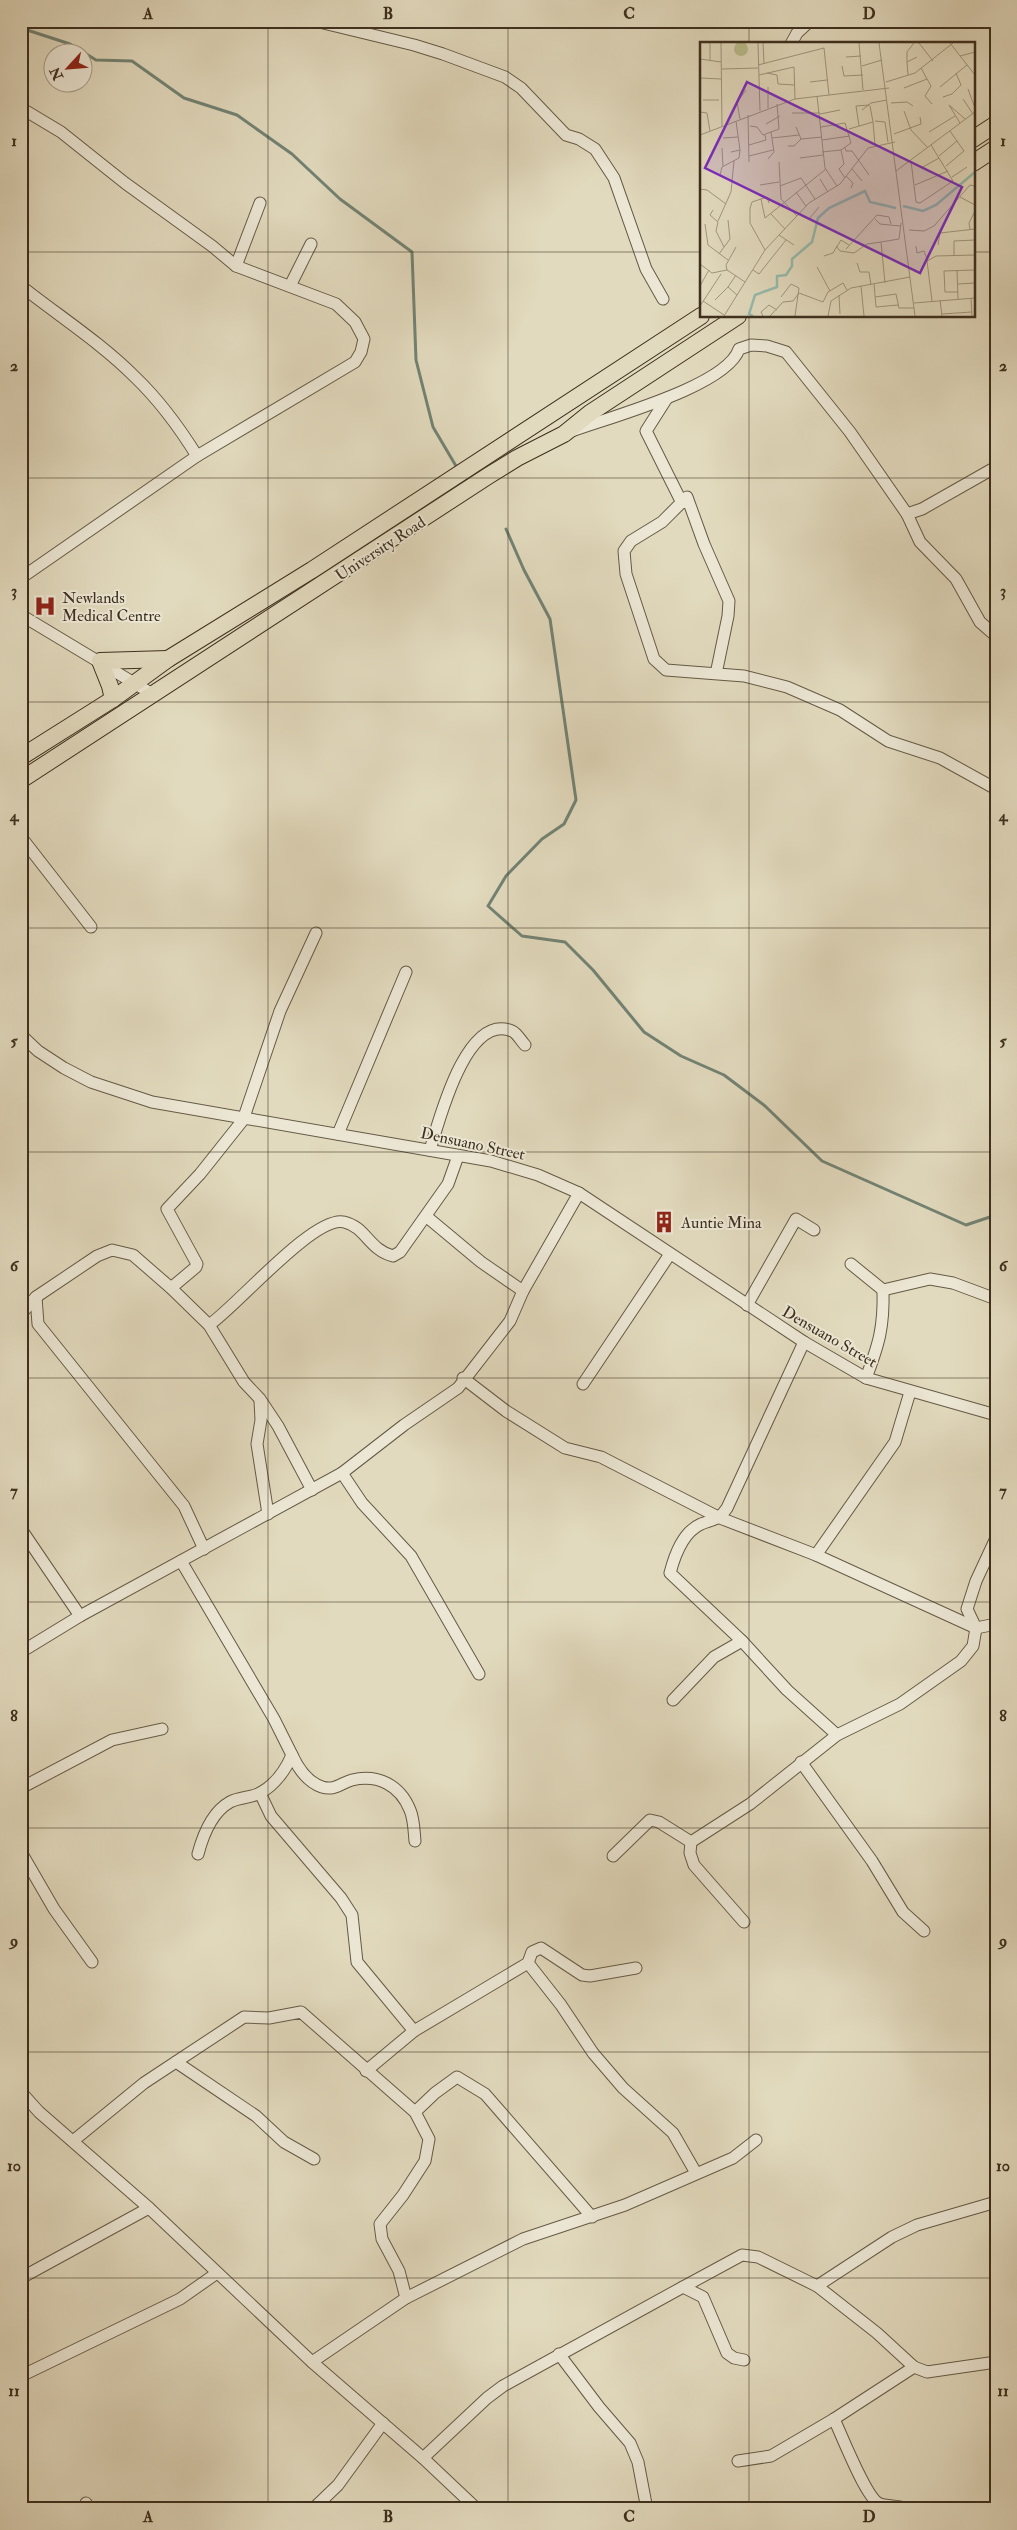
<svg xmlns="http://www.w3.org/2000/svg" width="1017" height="2530" viewBox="0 0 1017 2530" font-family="'IM FELL Double Pica',serif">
	<rect width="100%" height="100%" fill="#e2dabe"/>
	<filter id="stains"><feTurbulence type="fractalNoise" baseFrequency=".004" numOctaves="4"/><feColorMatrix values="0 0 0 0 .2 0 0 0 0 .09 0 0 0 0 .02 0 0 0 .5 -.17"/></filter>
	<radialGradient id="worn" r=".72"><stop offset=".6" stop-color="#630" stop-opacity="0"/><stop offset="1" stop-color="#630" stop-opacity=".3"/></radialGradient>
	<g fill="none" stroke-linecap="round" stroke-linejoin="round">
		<g stroke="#728374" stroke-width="3">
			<polyline points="21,28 70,44 96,60 132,61 184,98 237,115 292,154 340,199 412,252 416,360 433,427 456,466"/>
			<polyline points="506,529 524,570 550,619 576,800 564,824 542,839 506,876 488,906 522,936 565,942 593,970 644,1032 681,1056 724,1075 765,1106 822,1161 966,1225 996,1215"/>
		</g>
		<g stroke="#665a46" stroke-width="13">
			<g id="minor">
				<polyline points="315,21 414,45 443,54 505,77 521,88 566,135 579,139 595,149 614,178 646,269 663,299"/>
				<polyline points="791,44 797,33 810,21"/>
				<polyline points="21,108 61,132 125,183 212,246 236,266 336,304 355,322 364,339 361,352 355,362 197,456 21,578"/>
				<polyline points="236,266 260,203"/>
				<path d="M21 286C59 316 101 343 135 377 160 401 179 427 197 456"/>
				<polyline points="290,286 311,244"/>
				<polyline points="667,398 646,431 681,501"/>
				<path d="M572 431C610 417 727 386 739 349L751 345 767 346 786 352 850 432 907 514 922 509 996 467"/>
				<polyline points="907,514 920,542 956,579 980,622 996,636"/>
				<polyline points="21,615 154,695"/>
				<polyline points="716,674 728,616 729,601 704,544 687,497 662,522 631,541 624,551 626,574 654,659 666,670 744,676 787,687 840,710 888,741 940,758 996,789"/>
				<polyline points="21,837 91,927"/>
				<polyline points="21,1035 38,1051 64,1068 91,1082 152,1102 491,1161 538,1175 579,1193 804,1342 866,1378 996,1415"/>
				<polyline points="338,1134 406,972"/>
				<path d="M430 1150C439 1121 466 1012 512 1031 517 1033 521 1041 525 1045"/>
				<polyline points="427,1217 481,1262 523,1291"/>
				<polyline points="851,1264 883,1290 930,1279 953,1283 996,1299"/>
				<polyline points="171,1288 196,1267 197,1264 167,1209 200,1174 243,1120 280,1011 316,933"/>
				<polyline points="36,1297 38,1324 184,1506 204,1549"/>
				<polyline points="747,1305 796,1219 814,1230"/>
				<polyline points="21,1314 36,1297 97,1256 112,1250 133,1255 171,1288 209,1325 244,1382 260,1399 278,1426 312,1490"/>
				<path d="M209 1325C236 1307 314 1215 344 1222 366 1227 369 1250 393 1256L400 1252 448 1184 458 1156"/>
				<path d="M804 1342 727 1508C719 1520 714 1519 701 1524 683 1532 675 1554 670 1573L742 1641 787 1690 837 1735"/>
				<polyline points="463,1378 506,1411 565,1448 601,1457 720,1518 816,1555 976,1628 996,1624"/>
				<path d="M866 1378C879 1344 884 1327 883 1290"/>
				<polyline points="583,1384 670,1254"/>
				<polyline points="260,1401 261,1420 257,1444 268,1514"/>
				<polyline points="342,1473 362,1503 411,1556 479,1674"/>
				<polyline points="21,1529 80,1616"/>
				<polyline points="816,1555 895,1442 910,1392"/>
				<path d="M181 1561 274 1719 292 1755C286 1769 275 1785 260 1793 251 1798 239 1797 230 1802 212 1812 203 1835 198 1854"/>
				<polyline points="21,1652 80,1616 342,1473 404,1425 458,1388 510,1321 523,1291 579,1193"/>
				<polyline points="673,1700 714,1657 742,1641"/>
				<path d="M292 1755C298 1768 307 1782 322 1787 335 1791 341 1783 352 1780 378 1774 400 1785 410 1810 414 1819 414 1831 415 1841"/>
				<polyline points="801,1762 872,1861 903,1912 924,1931"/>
				<polyline points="21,1788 112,1740 162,1729"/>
				<polyline points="260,1793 271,1816 341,1898 352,1915 357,1962 414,2031"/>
				<polyline points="691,1842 750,1804 837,1735 900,1704 961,1661 973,1646 976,1628 967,1609 976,1581 996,1538"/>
				<polyline points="691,1842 690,1853 694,1865 744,1922"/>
				<polyline points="21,1852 54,1909 92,1962"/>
				<polyline points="613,1856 650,1820 659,1822 691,1842"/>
				<polyline points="528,1963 561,2005 593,2053 623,2088 673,2133 696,2173"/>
				<polyline points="176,2062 256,2116 284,2142 314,2159"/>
				<polyline points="366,2071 414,2031 528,1963 532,1952 541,1948 582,1975 590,1976 636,1968"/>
				<polyline points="21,2092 39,2112 149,2208 312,2362 423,2458 477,2509"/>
				<polyline points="415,2112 435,2093 457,2077 485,2094 592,2217"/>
				<polyline points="73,2141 144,2083 244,2017 269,2018 301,2012 415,2112 429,2139 425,2161 403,2195 380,2224 382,2239 399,2271 406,2298"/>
				<polyline points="21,2278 149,2208"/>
				<polyline points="817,2286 892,2237 917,2225 996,2202"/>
				<polyline points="683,2287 742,2255 758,2257 817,2286 877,2333 914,2367 927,2372 996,2362"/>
				<polyline points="559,2354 599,2407 630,2443 638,2462 646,2504"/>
				<polyline points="312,2362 406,2298 523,2239 625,2205 733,2158 756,2140"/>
				<polyline points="21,2376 180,2299 217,2273"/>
				<path d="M834 2419C842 2436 865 2495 878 2503 885 2507 899 2505 908 2509"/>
				<polyline points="423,2458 487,2398 503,2386 683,2287 703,2297 727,2353 734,2358 744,2360"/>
				<polyline points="738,2461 771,2456 834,2419 914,2367"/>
				<polyline points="86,2503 90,2509"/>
				<polyline points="313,2509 338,2485 383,2423"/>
			</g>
		</g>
		<g stroke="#3d2f1e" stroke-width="18">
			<g id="highway">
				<polyline points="973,139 996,124"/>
				<polyline points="973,163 996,148"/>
				<polyline points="113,699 110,686 100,661 168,659"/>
				<polyline points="21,757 113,699 168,659 312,570 701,316"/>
				<polyline points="21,780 488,476 517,458 564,434 590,413 738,316"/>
			</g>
		</g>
		<use href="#minor" stroke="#ece7d5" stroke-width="11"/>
		<use href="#highway" stroke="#e2dabe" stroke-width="16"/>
	</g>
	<path fill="none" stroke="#3d2f1e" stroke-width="1" stroke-opacity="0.55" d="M268 21V2509M508 21V2509M749 21V44M21 252H701M973 252H996M749 316V2509M21 478H996M21 702H996M21 928H996M21 1152H996M21 1378H996M21 1602H996M21 1828H996M21 2052H996M21 2278H996"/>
	<defs>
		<g id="hospital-bare" transform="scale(1.725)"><path d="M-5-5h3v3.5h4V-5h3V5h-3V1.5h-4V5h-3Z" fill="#8f2418" stroke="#ece7d5" stroke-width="2.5" paint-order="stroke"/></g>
		<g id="building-bare" transform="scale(1.725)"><path d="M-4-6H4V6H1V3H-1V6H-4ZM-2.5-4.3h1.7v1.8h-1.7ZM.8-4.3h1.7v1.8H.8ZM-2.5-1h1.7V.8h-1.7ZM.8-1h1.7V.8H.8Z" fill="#8f2418" stroke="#ece7d5" stroke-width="2.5" paint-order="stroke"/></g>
	</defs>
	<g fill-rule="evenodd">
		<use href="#hospital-bare" x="45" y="606"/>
		<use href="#building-bare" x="664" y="1222"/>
	</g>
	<g text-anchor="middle" stroke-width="4" stroke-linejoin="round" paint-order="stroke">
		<g font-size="16" fill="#3d2f1e" stroke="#ece7d5">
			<text transform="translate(380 548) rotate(-33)" y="6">University Road</text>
			<text transform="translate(473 1143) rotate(12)" y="6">Densuano Street</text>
			<text transform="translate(830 1336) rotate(30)" y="6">Densuano Street</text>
		</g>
		<g font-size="16" fill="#3d2f1e" stroke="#ece7d5" text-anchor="start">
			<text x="62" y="603">Newlands<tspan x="62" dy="18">Medical Centre</tspan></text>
			<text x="681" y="1228">Auntie Mina</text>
		</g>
	</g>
	<g transform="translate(700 42)">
		<rect width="275" height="275" fill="#e2dabe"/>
		<path d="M34 7a7 7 0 1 1 14 0a7 7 0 1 1-14 0Z" fill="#babd8c"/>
		<path fill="none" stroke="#95bbad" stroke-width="2.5" d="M203 164 223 169 236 163 275 130M53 274 49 272 55 253 77 245V234L86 233 92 224V217L112 200 118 176 129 166 165 149 170 160 196 166"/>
		<path fill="none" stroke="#a0967e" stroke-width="1" d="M21 1 22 84M58 1 60 69M63 1 64 22M159 1 163 48M179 1 215 274M219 1 233 19M250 1 275 33M260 14 275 10M146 15 161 14M0 17 21 20M10 18V1M207 20V10L214 1M58 23 124 6 129 53M142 24 144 34 163 33M162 24 182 18M22 27 58 26M67 31 77 33 78 42 95 43M59 33 94 25 95 57M208 33 207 20 217 15M0 36 21 37M227 37 231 44 225 54 232 62M110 40 127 38M186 40 215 31 253 1M68 45V66M240 45 267 23M204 46 227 37 221 26M268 47 275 66M117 54 125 126 137 144M243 55 252 52 261 43 256 31M263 57 273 72M3 58H19M191 61 207 60 213 64M162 68 171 61 187 58M204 69 211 88 228 106M0 70 7 71 10 89M92 71H120M120 72 140 68M48 73 49 120M40 77 37 60 46 48M175 79 185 80 188 100M173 80 175 103M260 81 249 63 265 77M66 82 80 74M50 84 57 85 63 93 79 87 77 62M159 84 156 64 170 63M96 85 101 97 122 95M121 85 145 81 151 101 141 108 122 110M149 87 173 80 170 64M229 90 255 74M194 92 221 82 220 75M0 93 95 57 189 46M23 96 38 95M72 96 99 93M122 98 150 94M49 103 66 98 65 93M88 104H94L101 97M22 106 23 124M145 106 146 109H152L169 133M141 108 144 122 139 127 145 136M31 110 40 108 36 79M49 114 73 108M239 114 257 99M100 116 123 113M68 117 74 110 71 90M211 119 216 160 220 161 253 139 231 103M79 120 81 157 97 174M246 124 264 109 250 89M221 126 239 116M152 127 162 139M196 129 275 70M20 133 22 125 39 116 40 108M146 134 153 141 151 146M252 135 267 125M120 137 128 150M60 143 79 140M215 143 248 129M80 144 101 136 115 157M0 147 7 148 26 162M96 150 106 164M260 155 275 163M61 157 65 176 126 127M13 168 10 173 18 180 16 189 24 205M71 172 85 187M109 177 119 165M175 177 180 182 200 184M18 179 31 150 34 119M5 182 8 203 28 218M270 187 269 181 275 169M209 188 224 189 234 184 270 143 275 144M79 193 94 203M238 203 240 191 275 187M136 204 140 209 154 211 167 202 181 200M216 204 217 211 224 209 227 217M146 207 177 173 189 175 191 182M65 208 50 181V166L52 160 67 155 69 161M19 212 30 197 28 178M124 214 133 211 141 198 149 203M254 214V199L275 198M157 221 160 230H169L171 243M0 222 12 231 27 228 45 240M117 225 130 249M27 228 26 223 36 205M53 228 59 232 86 198M257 228 258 257M36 233 28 245 37 253M185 241 181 200 199 197 201 181M174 242 176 265 198 263M258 242 275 241M0 244 9 228M161 244 164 274M258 250H245L244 229 275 228M99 251 123 260M139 253 140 272M81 255 91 242 99 246 95 274M175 255 196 252 199 266H214M271 256 272 274M15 258 28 245M240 258 242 274M3 259 24 273M232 259 227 219 236 214 275 213M123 260 128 250 143 241 147 248M214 261 275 256M0 264 21 232M242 272 272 270M24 274 65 208 109 161 140 142 168 106 195 100M63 274 61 270 69 263 77 268M70 274 83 260 93 259 99 251M128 274 131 259 151 246 210 235"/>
		<path fill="#7b2cbf" fill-opacity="0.15" stroke="#7b2cbf" stroke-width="2.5" d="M47 40 262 145 220 231 5 126Z"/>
		<rect width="275" height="275" fill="none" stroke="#3d2f1e" stroke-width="2.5"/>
	</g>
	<rect width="1017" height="2530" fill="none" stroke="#e2dabe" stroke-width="55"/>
	<g transform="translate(68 68) rotate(244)"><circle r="24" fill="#ece7d5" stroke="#a69d8c"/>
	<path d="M0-4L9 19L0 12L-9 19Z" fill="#8f2418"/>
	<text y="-8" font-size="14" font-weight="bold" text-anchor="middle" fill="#3d2f1e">N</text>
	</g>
	<rect x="28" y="28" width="962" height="2474" fill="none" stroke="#3d2f1e" stroke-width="2"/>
	<g font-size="16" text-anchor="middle" font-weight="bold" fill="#3d2f1e">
		<text x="148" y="19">A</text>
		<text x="388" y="19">B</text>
		<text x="629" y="19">C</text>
		<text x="869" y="19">D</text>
		<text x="14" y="146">1</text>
		<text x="1003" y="146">1</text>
		<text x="14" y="371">2</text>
		<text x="1003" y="371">2</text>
		<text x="14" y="596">3</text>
		<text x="1003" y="596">3</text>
		<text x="14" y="821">4</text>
		<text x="1003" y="821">4</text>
		<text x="14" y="1046">5</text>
		<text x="1003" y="1046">5</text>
		<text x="14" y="1271">6</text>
		<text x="1003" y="1271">6</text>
		<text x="14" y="1496">7</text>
		<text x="1003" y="1496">7</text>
		<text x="14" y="1721">8</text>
		<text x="1003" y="1721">8</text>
		<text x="14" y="1946">9</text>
		<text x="1003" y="1946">9</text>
		<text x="14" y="2171">10</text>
		<text x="1003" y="2171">10</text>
		<text x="14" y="2396">11</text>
		<text x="1003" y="2396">11</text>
		<text x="148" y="2522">A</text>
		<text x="388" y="2522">B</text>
		<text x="629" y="2522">C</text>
		<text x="869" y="2522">D</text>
	</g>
	<rect width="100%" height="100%" filter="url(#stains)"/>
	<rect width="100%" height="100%" fill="url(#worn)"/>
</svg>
